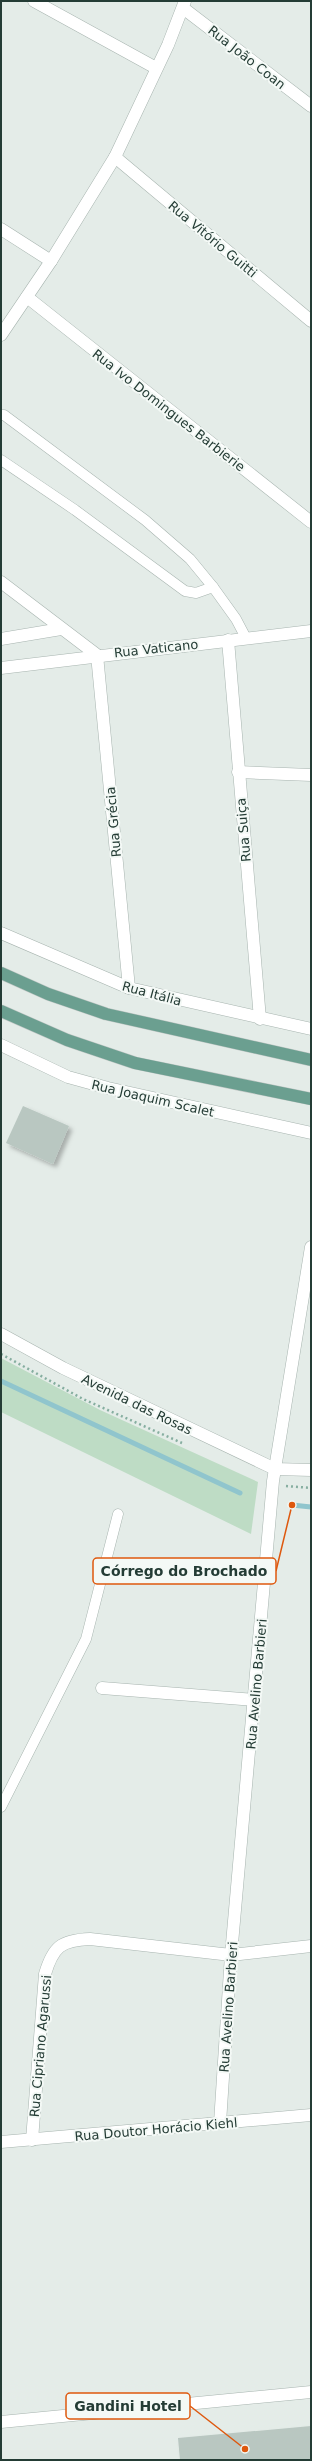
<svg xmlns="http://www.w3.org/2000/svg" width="312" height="2461" viewBox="0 0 312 2461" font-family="'DejaVu Sans',sans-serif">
	<defs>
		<filter id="shadow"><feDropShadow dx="3.5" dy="3.5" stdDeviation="2" flood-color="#0004"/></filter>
	</defs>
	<rect width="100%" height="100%" fill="#e4ece8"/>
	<polygon fill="#bedcc5" points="1,1358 100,1410 258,1482 251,1534 1,1412"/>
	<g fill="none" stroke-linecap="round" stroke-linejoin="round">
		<g stroke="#90c5cd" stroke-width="5">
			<polyline points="1,1381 240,1493"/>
			<polyline points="292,1505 311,1507"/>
		</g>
	</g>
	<g fill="#b9c7c1" filter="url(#shadow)">
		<polygon points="23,1106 69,1126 53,1164 6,1143"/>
		<polygon points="311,2426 311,2460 180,2460 178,2438"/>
	</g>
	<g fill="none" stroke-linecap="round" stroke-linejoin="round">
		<g stroke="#a7b4af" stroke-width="11">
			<g id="service">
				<polyline points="1,415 4,415 145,520 190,559 213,587"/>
				<polyline points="1,460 75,510 185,591 196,593 213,587 236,619 246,638"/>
				<polyline points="1,1807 86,1639 118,1514"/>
			</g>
		</g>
		<g stroke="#a7b4af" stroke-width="13">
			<polyline id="pedestrian" points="1,639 61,629"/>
		</g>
		<g stroke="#a7b4af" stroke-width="13">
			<g id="minor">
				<polyline points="34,1 156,68"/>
				<polyline points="183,8 311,106"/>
				<polyline points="115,157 311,321"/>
				<polyline points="1,229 51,261"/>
				<polyline points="27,297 311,522"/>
				<polyline points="1,335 51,261 115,157 168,45 185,1"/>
				<polyline points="1,582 97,655 129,988"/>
				<polyline points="228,640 260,1019"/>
				<polyline points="1,668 311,631"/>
				<polyline points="238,772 311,775"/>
				<polyline points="1,933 129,988 311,1029"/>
				<polyline points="1,1045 68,1077 108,1088 311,1133"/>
				<polyline points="1,1334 63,1368 275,1469 311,1470"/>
				<polyline points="102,1688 255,1700"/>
				<polyline points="220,2123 231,1955 273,1481 311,1247"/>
				<path d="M32 2140 45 1974C53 1947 61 1940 90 1939L231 1955 311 1946"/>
				<polyline points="1,2422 311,2392"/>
			</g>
		</g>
		<g stroke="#a7b4af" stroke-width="13">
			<polyline id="tertiary" points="1,2142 311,2115"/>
		</g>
		<g stroke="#c2c8c6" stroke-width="13">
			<g id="primary">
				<polyline points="1,973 48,994 106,1014 311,1060"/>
				<polyline points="1,1011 67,1040 135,1063 311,1099"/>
			</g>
		</g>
		<g stroke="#86aea0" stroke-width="2.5" stroke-dasharray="2 3" stroke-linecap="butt">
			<polyline points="1,1354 83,1399 182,1443"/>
			<polyline points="286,1486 311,1488"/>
		</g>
		<use href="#service" stroke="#fff" stroke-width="10"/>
		<use href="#pedestrian" stroke="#fff" stroke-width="12"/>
		<use href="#minor" stroke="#fff" stroke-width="12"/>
		<use href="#tertiary" stroke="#fff" stroke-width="12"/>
		<use href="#primary" stroke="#6b9f90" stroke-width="12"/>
	</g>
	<g text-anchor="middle" stroke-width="4" stroke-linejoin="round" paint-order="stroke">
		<g font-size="13" fill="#243c35" stroke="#f4f9f6">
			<text transform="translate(247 57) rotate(38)" y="5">Rua João Coan</text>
			<text transform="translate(213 239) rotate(40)" y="5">Rua Vitório Guitti</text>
			<text transform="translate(169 410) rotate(38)" y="5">Rua Ivo Domingues Barbierie</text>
			<text transform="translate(156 648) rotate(-6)" y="5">Rua Vaticano</text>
			<text transform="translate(113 822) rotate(-95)" y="5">Rua Grécia</text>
			<text transform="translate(243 830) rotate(-95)" y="5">Rua Suiça</text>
			<text transform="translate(152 993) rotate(15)" y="5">Rua Itália</text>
			<text transform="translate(153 1098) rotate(13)" y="5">Rua Joaquim Scalet</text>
			<text transform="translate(137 1404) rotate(26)" y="5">Avenida das Rosas</text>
			<text transform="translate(256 1684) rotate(-85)" y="5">Rua Avelino Barbieri</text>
			<text transform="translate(228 2007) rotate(-86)" y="5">Rua Avelino Barbieri</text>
			<text transform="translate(40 2046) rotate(-85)" y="5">Rua Cipriano Agarussi</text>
			<text transform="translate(156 2129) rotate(-5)" y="5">Rua Doutor Horácio Kiehl</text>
		</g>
	</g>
	<path fill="none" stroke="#de580e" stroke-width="1.5" d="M292 1505L276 1571M245 2449L190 2406"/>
	<g fill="#de580e" stroke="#f4f9f6" stroke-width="1.5">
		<circle cx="292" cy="1505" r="4"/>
		<circle cx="245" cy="2449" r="4"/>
	</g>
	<g fill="#f4f9f6" stroke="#de580e" stroke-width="1.5">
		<rect x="93" y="1558" width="183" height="26" rx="4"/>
		<rect x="66" y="2393" width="124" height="26" rx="4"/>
	</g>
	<g font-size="14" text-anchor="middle" font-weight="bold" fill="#243c35">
		<text x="184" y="1576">Córrego do Brochado</text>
		<text x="128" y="2411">Gandini Hotel</text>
	</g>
	<rect width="312" height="2461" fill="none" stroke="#243c35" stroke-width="4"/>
</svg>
